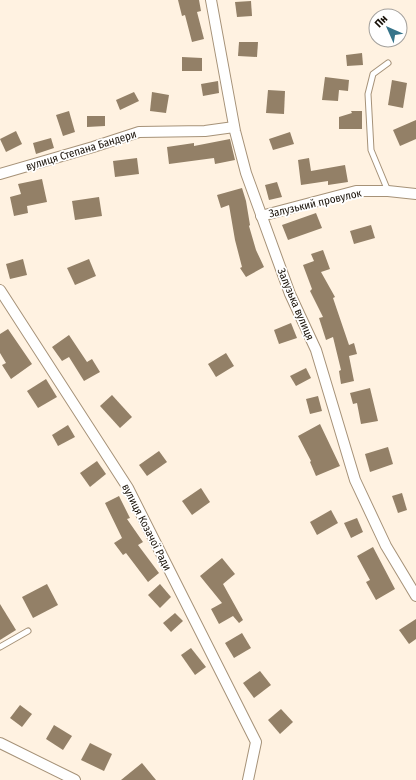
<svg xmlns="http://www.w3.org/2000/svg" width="416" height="780" viewBox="0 0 416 780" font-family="'Fira Sans Condensed',sans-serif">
	<rect width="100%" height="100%" fill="#fff2e1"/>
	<g fill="#938067">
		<polygon points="178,0 199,0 201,11 197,12 204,39 192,42 185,15 182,16"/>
		<polygon points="251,1 252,16 237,17 235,2"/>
		<polygon points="239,42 258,42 257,57 238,56"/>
		<polygon points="362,53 363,65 347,66 346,55"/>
		<polygon points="182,57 202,58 202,71 182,71"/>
		<polygon points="325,77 349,80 348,91 339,90 338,101 322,100"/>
		<polygon points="392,80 407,83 403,108 388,105"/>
		<polygon points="218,81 219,93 203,96 201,84"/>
		<polygon points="268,90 285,91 284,114 266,113"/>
		<polygon points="134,92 139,101 120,110 116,100"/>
		<polygon points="152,92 169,95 166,113 150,111"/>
		<polygon points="69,111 75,132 63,136 56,115"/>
		<polygon points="351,111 362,111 362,129 339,129 339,117 352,113"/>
		<polygon points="87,116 105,116 105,126 87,127"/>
		<polygon points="416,120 416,139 400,146 393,130"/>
		<polygon points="16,131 22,144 6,152 0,139"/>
		<polygon points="290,132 294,144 273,150 269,139"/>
		<polygon points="51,138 54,148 36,154 33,143"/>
		<polygon points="230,139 235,160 215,164 214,158 169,164 167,147 194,143 194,146"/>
		<polygon points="137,158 139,174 115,177 113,161"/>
		<polygon points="309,158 311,171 345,165 348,182 328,185 328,181 301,185 298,160"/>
		<polygon points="42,179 47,202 27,206 28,213 14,216 10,197 21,194 18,184"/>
		<polygon points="277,182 282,197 269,200 265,185"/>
		<polygon points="242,188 246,201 250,225 249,226 256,250 264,267 246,277 240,268 242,267 235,240 229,205 221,208 217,195"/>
		<polygon points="99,197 102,216 75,220 72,201"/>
		<polygon points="316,213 322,228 288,240 282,225"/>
		<polygon points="371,225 375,238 354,244 350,231"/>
		<polygon points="323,250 330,269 321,272 335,297 333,298 349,345 354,343 357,354 349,356 354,381 341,384 339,371 341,370 333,337 326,340 319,318 323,317 310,291 312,289 303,265 314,261 311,254"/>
		<polygon points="23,259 27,275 10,279 6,264"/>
		<polygon points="89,259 96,276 75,285 67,268"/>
		<polygon points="291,323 297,338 279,344 274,330"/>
		<polygon points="8,329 32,364 11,379 2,365 6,363 0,353 0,334"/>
		<polygon points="69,335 87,362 92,359 100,372 84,381 69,357 62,361 52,347"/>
		<polygon points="226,353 234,366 216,377 208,364"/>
		<polygon points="306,368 311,378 296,386 290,376"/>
		<polygon points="46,379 57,397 38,408 27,391"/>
		<polygon points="370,388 378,421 361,424 357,403 353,404 350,393"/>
		<polygon points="112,395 132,417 120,428 100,406"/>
		<polygon points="318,396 322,411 310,414 306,399"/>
		<polygon points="320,424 340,466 316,476 310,462 311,461 298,436"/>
		<polygon points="68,425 75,437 58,446 52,435"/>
		<polygon points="388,447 393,464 370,472 365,454"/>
		<polygon points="159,451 167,462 147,476 139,465"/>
		<polygon points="97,461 106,474 90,487 80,473"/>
		<polygon points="201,488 210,502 192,515 182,501"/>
		<polygon points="402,493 407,510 398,513 392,496"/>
		<polygon points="119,496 130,518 127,519 143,542 138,545 159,573 148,582 126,553 123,555 114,543 122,538 105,503"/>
		<polygon points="331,510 338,523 317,535 310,522"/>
		<polygon points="357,518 363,532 351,538 344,523"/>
		<polygon points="373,547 395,589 376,600 366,582 370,580 357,556"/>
		<polygon points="222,558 235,574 223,584 243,620 239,623 233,616 219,624 211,609 222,603 200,576"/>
		<polygon points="47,584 58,605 33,618 22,597"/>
		<polygon points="160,584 171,597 160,608 148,595"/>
		<polygon points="0,604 16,630 0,640"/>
		<polygon points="175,613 183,621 171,632 163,623"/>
		<polygon points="416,619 416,639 409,644 399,630"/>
		<polygon points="242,633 251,648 234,658 225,643"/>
		<polygon points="191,648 206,667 195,675 181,655"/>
		<polygon points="260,671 271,685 254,698 243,683"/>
		<polygon points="20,705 32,714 22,727 10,718"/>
		<polygon points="281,709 293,722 280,734 268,720"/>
		<polygon points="54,725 72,736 63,750 46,739"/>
		<polygon points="90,743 112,754 104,771 81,760"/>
		<polygon points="142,763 156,780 121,780"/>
	</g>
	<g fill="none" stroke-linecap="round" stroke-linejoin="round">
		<g stroke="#a69278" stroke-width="7">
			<g id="service">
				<polyline points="388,191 371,150 368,94 373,74 388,63"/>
				<polyline points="0,647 28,631"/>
			</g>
		</g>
		<g stroke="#a69278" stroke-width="12">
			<g id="minor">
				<polyline points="211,0 235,131 246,173 290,294 316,350 355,480 386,546 416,596"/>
				<polyline points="0,174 93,147 139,132 205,131 234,127"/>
				<polyline points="261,216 356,191 388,191 416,194"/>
				<polyline points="0,290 128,488 256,742 248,780"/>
				<polyline points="0,743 75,780"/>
			</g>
		</g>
		<use href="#service" stroke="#fff" stroke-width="5"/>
		<use href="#minor" stroke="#fff" stroke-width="10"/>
	</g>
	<g text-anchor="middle" stroke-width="3.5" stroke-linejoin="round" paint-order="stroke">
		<g font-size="11" fill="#181108" stroke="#fff">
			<text transform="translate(81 150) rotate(-17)" y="4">вулиця Степана Бандери</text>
			<text transform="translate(315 203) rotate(-13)" y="4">Залузький провулок</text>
			<text transform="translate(296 304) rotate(67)" y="4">Залузька вулиця</text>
			<text transform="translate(147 527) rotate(63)" y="4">вулиця Козачої Ради</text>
		</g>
	</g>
	<g transform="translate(388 28) rotate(315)"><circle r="19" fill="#ffffff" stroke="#a3a09c"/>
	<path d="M0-3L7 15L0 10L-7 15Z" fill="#36748a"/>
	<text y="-6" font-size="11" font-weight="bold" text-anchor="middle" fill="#181108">Пн</text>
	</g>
</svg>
